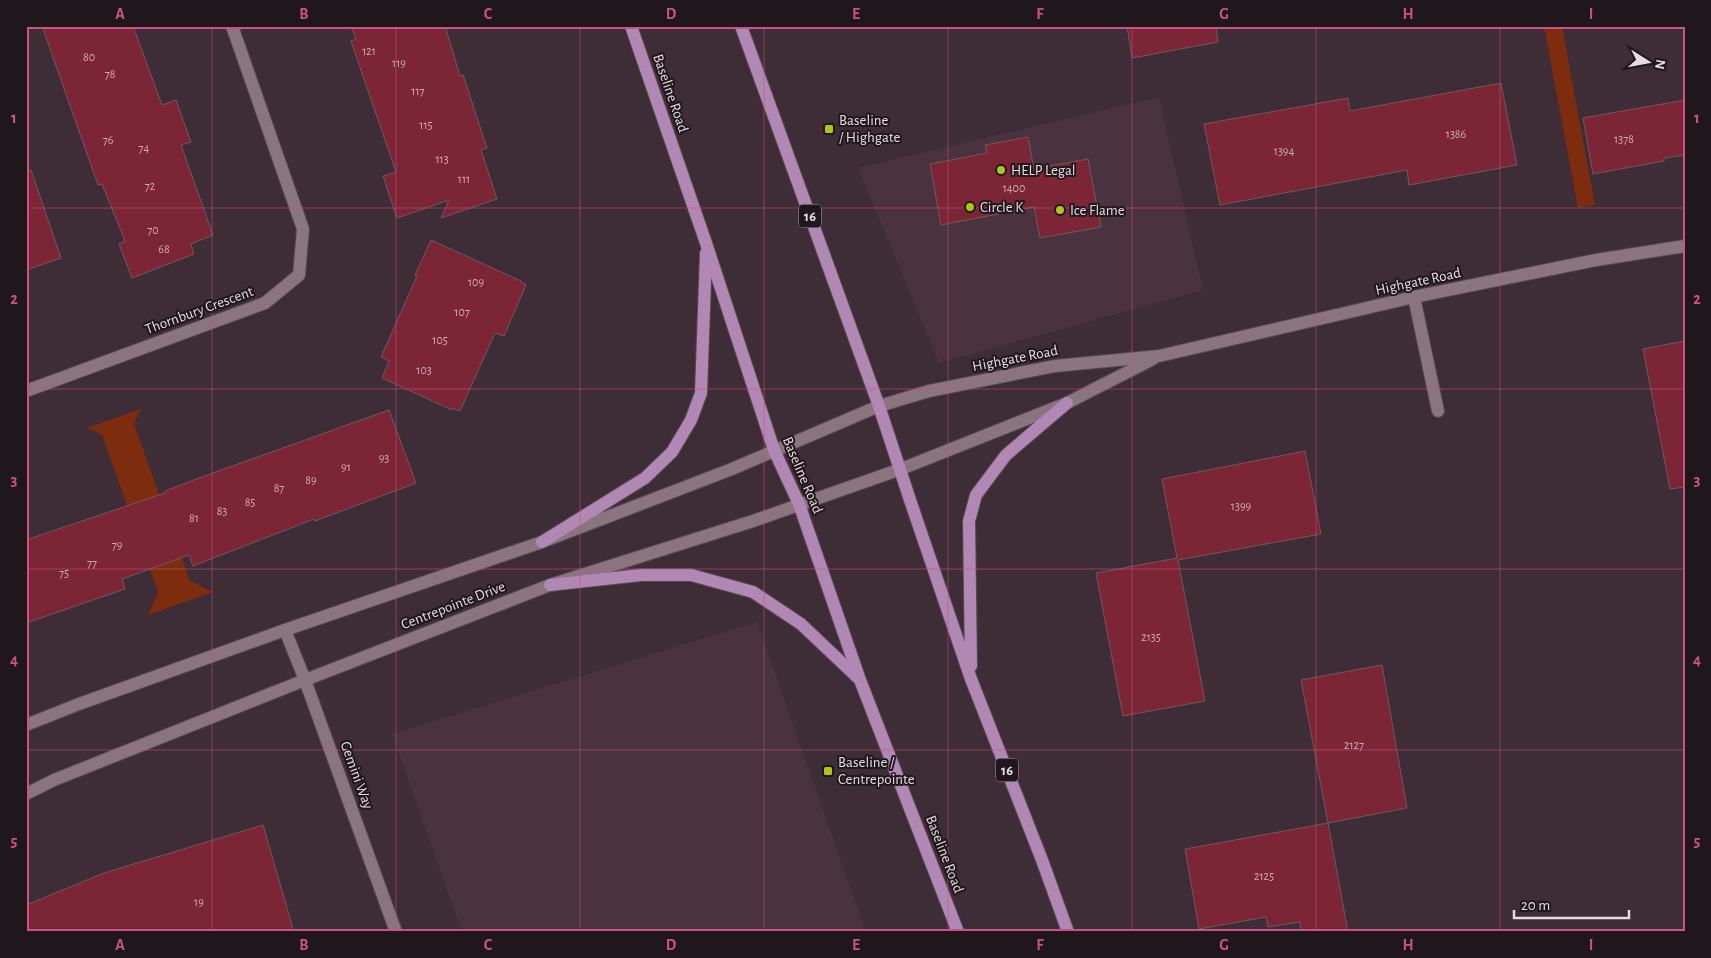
<svg xmlns="http://www.w3.org/2000/svg" width="1711" height="958" viewBox="0 0 1711 958" font-family="'Alegreya Sans',sans-serif">
	<rect width="100%" height="100%" fill="#3e2c36"/>
	<g fill="#4b323f">
		<polygon points="1159,97 1203,290 939,363 858,168"/>
		<polygon points="757,622 866,932 462,932 392,734"/>
	</g>
	<g fill="#7d2d0e">
		<polygon points="1544,26 1562,26 1595,205 1578,208"/>
		<polygon points="141,409 134,424 190,581 213,592 148,615 158,592 102,435 87,428"/>
	</g>
	<g fill="#7c2536" stroke="#70595b">
		<polygon points="42,26 133,26 162,105 176,100 191,142 181,145 213,235 191,244 194,254 132,278 119,244 125,241 102,184 98,185"/>
		<polygon points="351,26 445,26 460,76 463,75 487,148 481,150 497,199 441,218 449,200 397,218 383,176 396,172 351,41 356,39"/>
		<polygon points="1127,26 1216,26 1218,42 1132,58"/>
		<polygon points="1501,83 1517,165 1409,185 1407,170 1220,205 1204,124 1348,98 1350,111"/>
		<polygon points="1685,100 1685,155 1664,158 1664,161 1593,174 1583,118"/>
		<polygon points="1028,137 1034,169 1088,159 1101,227 1040,238 1034,207 941,225 930,164 987,153 985,145"/>
		<polygon points="31,170 61,258 26,270 26,171"/>
		<polygon points="431,240 521,281 521,282 526,285 504,336 495,333 460,411 452,408 452,410 382,378 389,361 381,357 417,276 415,275"/>
		<polygon points="1685,341 1685,487 1670,489 1643,349"/>
		<polygon points="389,410 416,483 315,521 314,519 193,566 189,555 122,579 125,589 26,623 26,540 165,493 165,491 199,478"/>
		<polygon points="1305,451 1321,534 1178,560 1205,701 1123,716 1096,573 1177,558 1162,479"/>
		<polygon points="1382,665 1407,808 1328,823 1348,932 1301,932 1300,922 1268,927 1266,917 1199,929 1185,849 1328,823 1301,680"/>
		<polygon points="263,825 294,932 26,932 26,905 104,873"/>
	</g>
	<g fill="none" stroke-linecap="round" stroke-linejoin="round">
		<g stroke="#574850" stroke-width="14">
			<polyline id="service" points="1414,297 1438,411"/>
		</g>
		<g stroke="#574850" stroke-width="14">
			<g id="minor">
				<polyline points="26,391 265,303 299,275 303,229 232,26"/>
				<polyline points="879,406 929,391 1055,366 1159,356 1414,297 1596,260 1685,246"/>
				<polyline points="901,469 1067,403 1153,359"/>
				<polyline points="285,630 305,680 396,932"/>
			</g>
		</g>
		<g stroke="#574850" stroke-width="14">
			<g id="tertiary">
				<polyline points="26,725 79,704 285,630 542,542 732,469 879,406"/>
				<polyline points="26,794 54,780 305,680 550,585 753,521 901,469"/>
			</g>
		</g>
		<g stroke="#574850" stroke-width="14">
			<g id="primary">
				<polyline points="631,26 706,243 774,450 799,504 860,680 958,932"/>
				<polyline points="741,26 879,406 910,500 971,679 1042,860 1068,932"/>
				<polyline points="542,542 645,478 672,452 691,420 701,393 706,253"/>
				<polyline points="550,585 641,575 691,575 753,592 801,624 858,678"/>
				<polyline points="971,666 969,521 976,495 1006,455 1067,403"/>
			</g>
		</g>
		<use href="#service" stroke="#89747f" stroke-width="12"/>
		<use href="#minor" stroke="#89747f" stroke-width="12"/>
		<use href="#tertiary" stroke="#89747f" stroke-width="12"/>
		<use href="#primary" stroke="#b187b4" stroke-width="12"/>
	</g>
	<path fill="none" stroke="#cd5283" stroke-width="1" stroke-opacity="0.55" d="M212 26V932M396 26V932M580 26V932M764 26V932M948 26V932M1132 26V932M1316 26V932M1500 26V932M26 208H1685M26 389H1685M26 569H1685M26 750H1685"/>
	<g fill="#acc613" stroke="#20171c" stroke-width="2">
		<rect x="824" y="124" width="10" height="10" rx="2.5"/>
		<circle cx="1001" cy="170" r="5"/>
		<circle cx="970" cy="207" r="5"/>
		<circle cx="1060" cy="210" r="5"/>
		<rect x="823" y="766" width="10" height="10" rx="2.5"/>
	</g>
	<g text-anchor="middle" stroke-width="4" stroke-linejoin="round" paint-order="stroke">
		<g font-size="12" fill="#ccaeb6">
			<text x="369" y="55">121</text>
			<text x="89" y="61">80</text>
			<text x="399" y="67">119</text>
			<text x="110" y="78">78</text>
			<text x="418" y="95">117</text>
			<text x="426" y="129">115</text>
			<text x="1456" y="138">1386</text>
			<text x="1624" y="143">1378</text>
			<text x="108" y="144">76</text>
			<text x="144" y="152">74</text>
			<text x="1284" y="155">1394</text>
			<text x="442" y="163">113</text>
			<text x="464" y="183">111</text>
			<text x="150" y="190">72</text>
			<text x="1014" y="192">1400</text>
			<text x="153" y="234">70</text>
			<text x="164" y="253">68</text>
			<text x="476" y="286">109</text>
			<text x="462" y="316">107</text>
			<text x="440" y="344">105</text>
			<text x="424" y="374">103</text>
			<text x="384" y="462">93</text>
			<text x="346" y="471">91</text>
			<text x="311" y="484">89</text>
			<text x="279" y="492">87</text>
			<text x="250" y="506">85</text>
			<text x="1241" y="510">1399</text>
			<text x="222" y="515">83</text>
			<text x="194" y="522">81</text>
			<text x="117" y="549">79</text>
			<text x="92" y="567">77</text>
			<text x="64" y="577">75</text>
			<text x="1151" y="641">2135</text>
			<text x="1354" y="749">2127</text>
			<text x="1264" y="880">2125</text>
			<text x="199" y="906">19</text>
		</g>
		<g fill="#20171c" stroke="#aba0a6" stroke-width="1">
			<rect x="799" y="204.5" width="22" height="23" rx="4"/>
			<rect x="996" y="758.5" width="22" height="23" rx="4"/>
		</g>
		<g font-size="14" font-weight="bold" fill="#e7dbe1">
			<text x="810" y="221">16</text>
			<text x="1007" y="775">16</text>
		</g>
		<g font-size="15" fill="#e7dbe1" stroke="#20171c">
			<text transform="translate(671 93) rotate(71)" y="5">Baseline Road</text>
			<text transform="translate(1418 281) rotate(-12)" y="5">Highgate Road</text>
			<text transform="translate(199 310) rotate(-20)" y="5">Thornbury Crescent</text>
			<text transform="translate(1015 358) rotate(-11)" y="5">Highgate Road</text>
			<text transform="translate(803 475) rotate(67)" y="5">Baseline Road</text>
			<text transform="translate(453 605) rotate(-21)" y="5">Centrepointe Drive</text>
			<text transform="translate(357 775) rotate(70)" y="5">Gemini Way</text>
			<text transform="translate(945 854) rotate(69)" y="5">Baseline Road</text>
		</g>
		<g font-size="15" fill="#e7dbe1" stroke="#20171c" text-anchor="start">
			<text x="839" y="125">Baseline<tspan x="839" dy="17">/ Highgate</tspan></text>
			<text x="1011" y="175">HELP Legal</text>
			<text x="980" y="212">Circle K</text>
			<text x="1070" y="215">Ice Flame</text>
			<text x="838" y="767">Baseline /<tspan x="838" dy="17">Centrepointe</tspan></text>
		</g>
	</g>
	<rect width="1711" height="958" fill="none" stroke="#20171c" stroke-width="55"/>
	<g transform="translate(1648 62) rotate(101)" stroke="#20171c" stroke-width="4" paint-order="stroke">
	<path d="M0-4L9 19L0 12L-9 19Z" fill="#e7dbe1"/>
	<text y="-8" font-size="14" font-weight="bold" text-anchor="middle" fill="#e7dbe1">N</text>
	</g>
	<path d="M1514 910v8h115v-8" fill="none" stroke="#e7dbe1" stroke-width="2.5"/>
	<text x="1521" y="910" font-size="15" fill="#e7dbe1" stroke="#20171c" stroke-width="4" paint-order="stroke">20 m</text>
	<rect x="28" y="28" width="1656" height="902" fill="none" stroke="#cd5283" stroke-width="2"/>
	<g font-size="16" text-anchor="middle" font-weight="bold" fill="#cd5283">
		<text x="120" y="19">A</text>
		<text x="304" y="19">B</text>
		<text x="488" y="19">C</text>
		<text x="671" y="19">D</text>
		<text x="856" y="19">E</text>
		<text x="1040" y="19">F</text>
		<text x="1224" y="19">G</text>
		<text x="1408" y="19">H</text>
		<text x="1591" y="19">I</text>
		<text x="14" y="123">1</text>
		<text x="1697" y="123">1</text>
		<text x="14" y="304">2</text>
		<text x="1697" y="304">2</text>
		<text x="14" y="485">3</text>
		<text x="1697" y="485">3</text>
		<text x="14" y="665">4</text>
		<text x="1697" y="665">4</text>
		<text x="14" y="846">5</text>
		<text x="1697" y="846">5</text>
		<text x="120" y="950">A</text>
		<text x="304" y="950">B</text>
		<text x="488" y="950">C</text>
		<text x="671" y="950">D</text>
		<text x="856" y="950">E</text>
		<text x="1040" y="950">F</text>
		<text x="1224" y="950">G</text>
		<text x="1408" y="950">H</text>
		<text x="1591" y="950">I</text>
	</g>
</svg>
